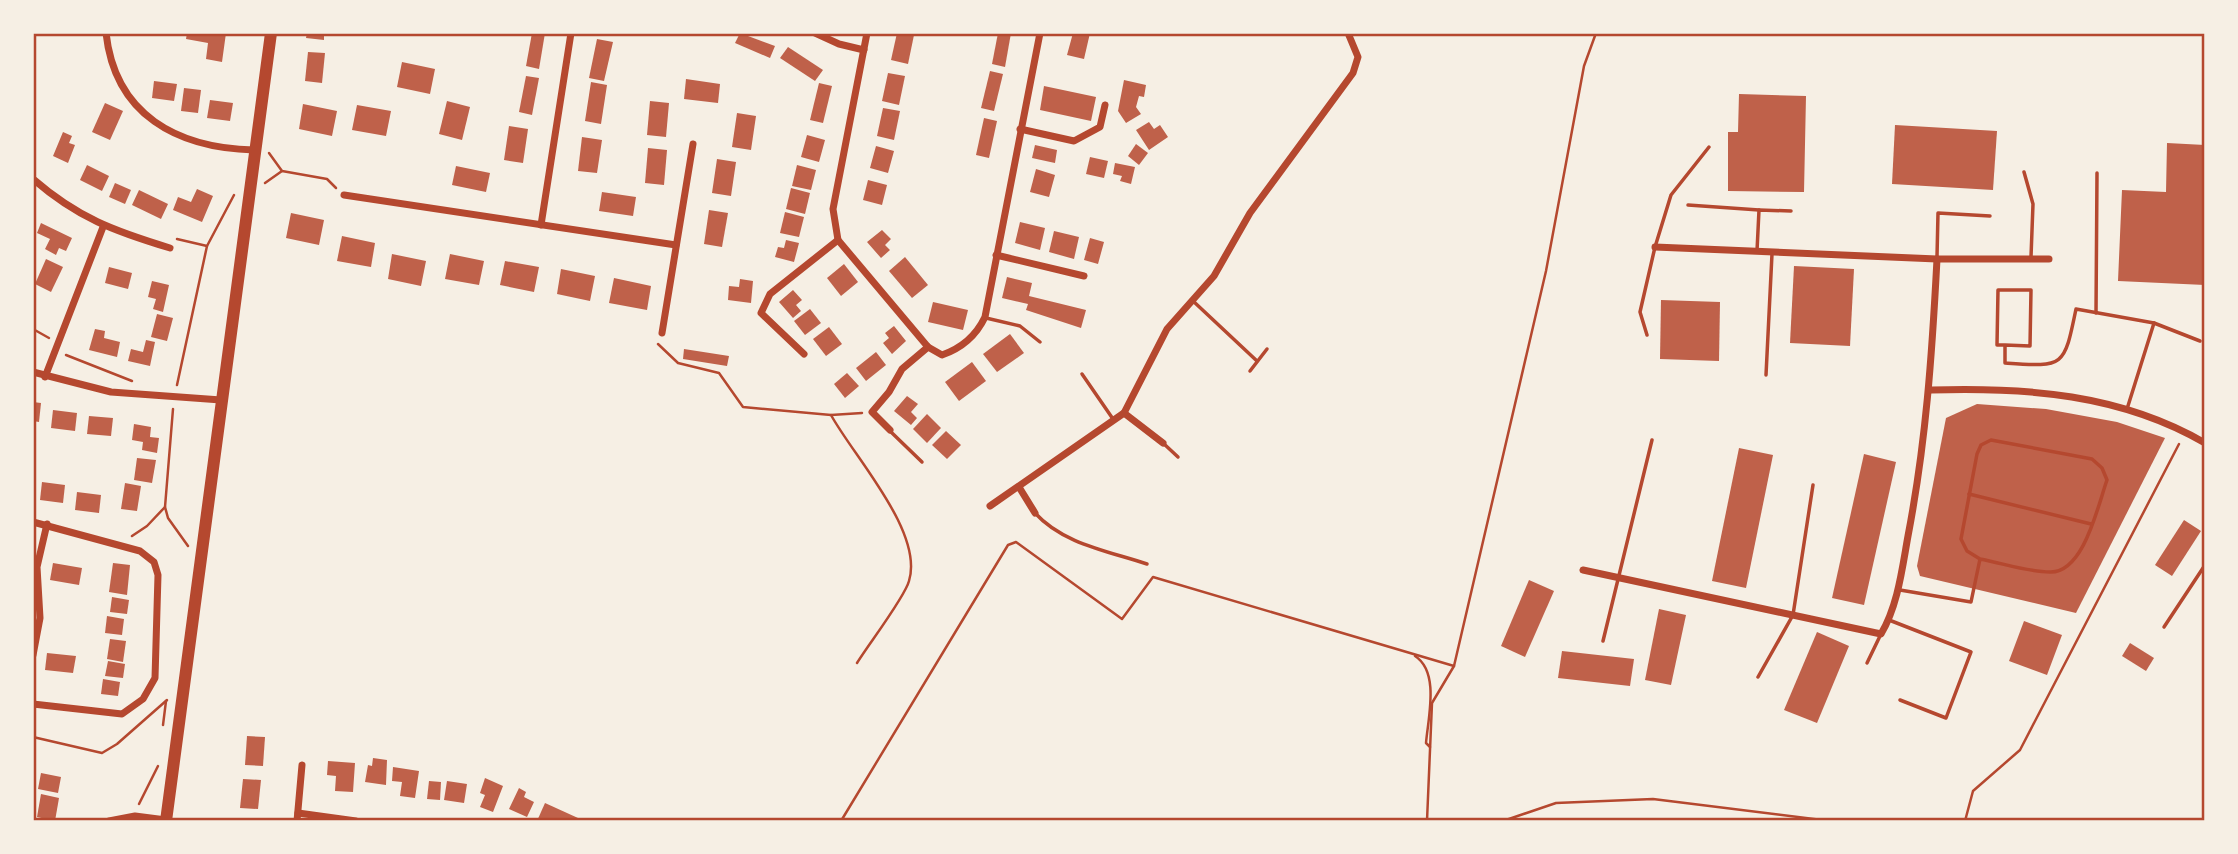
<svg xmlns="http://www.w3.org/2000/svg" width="2238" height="854" viewBox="0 0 2238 854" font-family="'DejaVu Sans',sans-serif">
	<rect width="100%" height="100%" fill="#f6efe4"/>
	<g fill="#bf614a">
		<polygon points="187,33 226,33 222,62 206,59 208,43 186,39"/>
		<polygon points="307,33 324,33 324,40 306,38"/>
		<polygon points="532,33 545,33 539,69 526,66"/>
		<polygon points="740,33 775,46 770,58 735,43"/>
		<polygon points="897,33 914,35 908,64 891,60"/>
		<polygon points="998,33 1011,33 1005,67 992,64"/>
		<polygon points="1073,33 1090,33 1084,59 1067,55"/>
		<polygon points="597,39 613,42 604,81 589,78"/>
		<polygon points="788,47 823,70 815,81 780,58"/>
		<polygon points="308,52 325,53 322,83 305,81"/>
		<polygon points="402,62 435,69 430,94 397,87"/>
		<polygon points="990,71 1003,74 994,111 981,108"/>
		<polygon points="888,73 905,76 899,105 882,101"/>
		<polygon points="526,76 539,78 532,115 519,112"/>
		<polygon points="686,79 720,84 718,103 684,99"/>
		<polygon points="1124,80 1146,85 1144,97 1139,96 1136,107 1141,114 1126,123 1118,111"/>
		<polygon points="154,81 177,84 174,101 152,98"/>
		<polygon points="591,82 607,85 601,124 585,121"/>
		<polygon points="819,83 832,86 823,123 810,120"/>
		<polygon points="1044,86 1096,97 1091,121 1040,110"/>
		<polygon points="184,88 201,90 198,113 181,111"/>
		<polygon points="1739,94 1806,96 1804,192 1728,191 1728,132 1738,132"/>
		<polygon points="210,100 233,103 230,121 207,118"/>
		<polygon points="447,101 470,107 462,140 439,134"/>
		<polygon points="650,101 669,103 666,137 647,135"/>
		<polygon points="105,103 123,111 110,140 92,132"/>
		<polygon points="303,104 337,111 332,136 299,129"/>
		<polygon points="357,105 391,111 386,136 352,130"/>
		<polygon points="883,108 900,111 894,140 877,136"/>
		<polygon points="737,113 756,116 751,150 732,147"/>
		<polygon points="984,118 997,121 989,158 976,155"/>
		<polygon points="1149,122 1154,129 1160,125 1168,137 1149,150 1136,130"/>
		<polygon points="1895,125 1997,131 1993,190 1892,184"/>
		<polygon points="509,126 528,129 523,163 504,160"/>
		<polygon points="63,132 72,136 69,143 75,145 68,163 53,156"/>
		<polygon points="807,135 825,140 819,162 801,157"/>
		<polygon points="582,137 602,140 597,173 578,171"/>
		<polygon points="2167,143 2205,145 2205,285 2118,281 2122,190 2166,192"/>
		<polygon points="1136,144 1148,153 1139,165 1128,156"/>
		<polygon points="1035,145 1057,150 1055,163 1032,158"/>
		<polygon points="876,146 894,151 888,173 870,168"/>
		<polygon points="648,148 667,150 664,185 645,183"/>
		<polygon points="1090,157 1108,161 1104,178 1086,174"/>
		<polygon points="717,159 736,162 731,196 712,193"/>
		<polygon points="1115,163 1135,167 1131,184 1120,181 1122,176 1113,174"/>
		<polygon points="87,165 109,176 102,191 80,180"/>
		<polygon points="797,165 816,170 811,190 792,186"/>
		<polygon points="456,166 490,173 486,192 452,185"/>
		<polygon points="1036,169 1055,175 1049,197 1030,192"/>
		<polygon points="868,180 887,185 882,205 863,200"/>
		<polygon points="115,183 131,190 125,204 109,197"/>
		<polygon points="791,188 810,193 805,214 786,209"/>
		<polygon points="197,189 213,196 202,222 173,210 178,197 191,202"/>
		<polygon points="139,190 168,204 161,219 132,205"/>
		<polygon points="602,192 636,197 633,216 599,211"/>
		<polygon points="709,210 728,213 722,247 704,244"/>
		<polygon points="785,212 804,217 799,237 780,233"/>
		<polygon points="291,213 324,220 319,245 286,238"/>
		<polygon points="1020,222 1045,228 1040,250 1015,243"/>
		<polygon points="41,223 72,238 66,251 59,248 56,255 45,249 50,239 37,233"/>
		<polygon points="882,230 891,239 885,245 890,250 881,258 867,242"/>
		<polygon points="1054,231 1079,237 1074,259 1049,252"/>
		<polygon points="342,236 375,243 371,267 337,261"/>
		<polygon points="1090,238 1104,242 1098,264 1084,260"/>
		<polygon points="786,240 799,243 794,262 775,257 778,247 784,248"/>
		<polygon points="392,254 426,261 421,286 388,279"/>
		<polygon points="450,254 484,261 479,285 445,279"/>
		<polygon points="905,257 928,285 912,298 889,271"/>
		<polygon points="46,259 63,267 51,292 35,284"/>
		<polygon points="505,261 539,267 534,292 500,285"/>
		<polygon points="844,264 858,282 841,296 827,278"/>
		<polygon points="1794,266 1854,269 1850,346 1790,343"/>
		<polygon points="109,267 132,273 128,289 105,283"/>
		<polygon points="561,269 595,276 590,301 557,294"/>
		<polygon points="1007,277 1032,283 1029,296 1086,310 1081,328 1026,310 1028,304 1002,298"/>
		<polygon points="614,278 651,286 647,310 609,303"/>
		<polygon points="740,279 753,281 751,303 728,300 729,286 739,287"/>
		<polygon points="152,281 169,285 163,312 153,309 156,299 148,297"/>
		<polygon points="793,290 802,300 796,305 801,311 793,318 779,302"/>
		<polygon points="1661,300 1720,302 1719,361 1660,359"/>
		<polygon points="933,302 968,310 963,330 928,322"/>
		<polygon points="810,309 821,323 805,335 794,321"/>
		<polygon points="157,314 173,318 167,341 151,337"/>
		<polygon points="894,326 906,341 892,354 883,343 889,338 885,333"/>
		<polygon points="829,327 842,344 826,356 813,339"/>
		<polygon points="95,329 105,331 104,338 120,342 117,357 89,350"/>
		<polygon points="1010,334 1024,353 997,372 983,354"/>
		<polygon points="146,340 155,342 150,366 128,361 131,349 143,352"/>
		<polygon points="684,349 729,356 727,366 683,359"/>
		<polygon points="876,352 886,365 866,381 856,368"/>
		<polygon points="972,362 986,381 959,401 945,382"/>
		<polygon points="847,373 859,386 845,398 834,384"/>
		<polygon points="907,396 918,404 911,412 917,418 911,425 894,411"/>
		<polygon points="33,402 41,403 39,422 33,421"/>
		<polygon points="1977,404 2046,409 2117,422 2165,438 2076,613 1920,576 1917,566 1946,418"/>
		<polygon points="53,410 77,413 75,431 51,428"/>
		<polygon points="927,414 941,428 927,443 913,429"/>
		<polygon points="89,416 113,418 111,436 87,434"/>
		<polygon points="134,424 151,427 150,437 159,438 157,453 142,450 143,442 132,440"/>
		<polygon points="946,431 961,445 947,459 932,445"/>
		<polygon points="1739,448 1773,455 1746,588 1712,581"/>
		<polygon points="1864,454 1896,462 1864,605 1832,598"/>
		<polygon points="137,458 156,460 152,483 134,480"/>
		<polygon points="42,482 65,485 63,503 40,500"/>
		<polygon points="125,483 141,486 137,511 121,509"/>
		<polygon points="77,492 101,495 99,513 75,510"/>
		<polygon points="2184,520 2201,531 2172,576 2155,565"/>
		<polygon points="53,563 82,568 79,585 50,580"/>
		<polygon points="113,563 130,565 127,595 109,592"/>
		<polygon points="1529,580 1554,591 1525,657 1501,646"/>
		<polygon points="112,597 129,600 127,614 110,612"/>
		<polygon points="1659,609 1686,615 1671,685 1645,680"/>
		<polygon points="107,616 124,619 122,635 105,633"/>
		<polygon points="2024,621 2062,635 2047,675 2009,661"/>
		<polygon points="1817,632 1849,646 1817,723 1784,710"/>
		<polygon points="110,639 126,641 123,662 107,659"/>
		<polygon points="2130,643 2154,658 2146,671 2122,656"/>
		<polygon points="1562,651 1634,659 1630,686 1558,678"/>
		<polygon points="47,653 76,656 73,673 45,670"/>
		<polygon points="108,661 125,664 123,678 105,676"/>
		<polygon points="103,679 120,682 118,696 101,694"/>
		<polygon points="247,736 265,737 263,766 245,765"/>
		<polygon points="373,758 387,760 386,785 365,782 368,765 372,766"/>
		<polygon points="328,761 355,763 353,792 335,791 336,776 327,775"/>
		<polygon points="393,767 419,771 415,798 400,796 402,782 392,781"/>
		<polygon points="41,773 61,777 58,793 38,789"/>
		<polygon points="485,778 503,786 493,812 480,807 485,795 480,793"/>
		<polygon points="243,779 261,780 258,809 240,808"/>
		<polygon points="429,781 441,782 440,800 427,799"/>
		<polygon points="447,781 467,784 464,803 444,800"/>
		<polygon points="519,788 526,792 524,797 534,802 527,817 509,809"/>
		<polygon points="41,794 59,798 55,821 37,817"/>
		<polygon points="545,803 578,818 577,821 537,821"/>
	</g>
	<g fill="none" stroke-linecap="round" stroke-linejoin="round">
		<g stroke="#b5482f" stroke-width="2.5">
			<polyline points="269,153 282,171 327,179 336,188"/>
			<polyline points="265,183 282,171"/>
			<polyline points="177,239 207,246"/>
			<polyline points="33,329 49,338"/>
			<polyline points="658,344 678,363 719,373 743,407 831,415 862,413"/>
			<polyline points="66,355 132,381"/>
			<polyline points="177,385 207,246 234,195"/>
			<path d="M831 415C854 457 924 532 909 581 905 597 868 645 857 663"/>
			<polyline points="165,507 173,409"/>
			<polyline points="132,536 147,526 165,507 168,518 188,546"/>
			<path d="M1415 656C1440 672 1428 718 1426 743L1430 747"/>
			<polyline points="163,725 166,701"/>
			<polyline points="33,737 102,753 117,744 167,700"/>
			<polyline points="139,804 158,766"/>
			<polyline points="841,821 1008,545 1016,542 1122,619 1153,577 1454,666 1546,271 1584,66 1596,33"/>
			<polyline points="1427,821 1432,703 1454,666"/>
			<polyline points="1503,821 1556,803 1653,799 1830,821"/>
			<polyline points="1965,821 1973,791 2020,750 2179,444"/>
		</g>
		<g stroke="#b5482f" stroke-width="3.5">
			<polyline points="2024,172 2033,204 2031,257"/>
			<polyline points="1688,205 1759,210"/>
			<polyline points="1757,251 1759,210 1791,211"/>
			<polyline points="1937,257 1938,213 1990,216"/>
			<polyline points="1193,301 1257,361"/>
			<polyline points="2096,313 2097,173"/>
			<polyline points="986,318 1020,326 1040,342"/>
			<polyline points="2154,323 2200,341"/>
			<polyline points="1647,335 1640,312 1655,247 1671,195 1709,147"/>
			<path d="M2005 345H1997L1998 290H2031L2030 346 2005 345V363C2064 367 2064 368 2076 309L2154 323 2127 409"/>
			<polyline points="1250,371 1267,349"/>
			<polyline points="1082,374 1113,419"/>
			<polyline points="1766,375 1772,254"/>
			<polyline points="891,432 922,462"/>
			<polyline points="1163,443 1178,457"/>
			<polyline points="1969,494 2091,524"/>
			<path d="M1035 513C1063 544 1108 551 1147 564"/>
			<path d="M1900 590 1971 602 1980 559 1967 551 1961 539 1977 454 1981 445 1991 440 2092 459 2102 468 2107 480C2098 505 2084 573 2050 572 2027 572 2002 563 1980 559"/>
			<polyline points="1889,620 1971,652 1946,718 1900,700"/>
			<polyline points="2164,627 2205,565"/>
			<polyline points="1603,641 1652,440"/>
			<polyline points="1867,663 1880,636"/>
			<polyline points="1758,677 1793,615 1813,485"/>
		</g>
		<g stroke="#b5482f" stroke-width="7">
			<path d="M106 33C115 115 177 148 254 150"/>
			<polyline points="815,33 839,44 864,50"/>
			<path d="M867 33 833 209 838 240 928 347 942 355C962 348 976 336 985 317L1040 33"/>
			<polyline points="1020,129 1074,141 1100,127 1105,105"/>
			<path d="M33 179C78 218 114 231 170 248"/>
			<polyline points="344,195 676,245"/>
			<polyline points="541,225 571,33"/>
			<polyline points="1655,247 1937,259 2049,259"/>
			<polyline points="996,255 1084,276"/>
			<polyline points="662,333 693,144"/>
			<polyline points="804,354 761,313 770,294 838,240"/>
			<polyline points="33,372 111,392 221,400"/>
			<polyline points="45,377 103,227"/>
			<path d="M1931 390C2025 387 2121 394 2205 443"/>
			<polyline points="1124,413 1163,443"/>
			<polyline points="890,430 872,412 889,392 902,369 928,347"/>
			<polyline points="1019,487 1035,513"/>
			<polyline points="990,506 1124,413 1167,329 1214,276 1250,213 1353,73 1358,57 1348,33"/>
			<polyline points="33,522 140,551 154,562 158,575 155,678 143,699 122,714 33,704"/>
			<path d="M1583 570 1881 634C1898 605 1902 569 1908 536 1926 442 1932 355 1937 259"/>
			<polyline points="33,655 40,618 37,567 47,524"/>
			<polyline points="298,813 356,821"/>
			<polyline points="109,821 135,816 166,820"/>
			<polyline points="297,821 302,765"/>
		</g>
		<polyline stroke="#b5482f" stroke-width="12" points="166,821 271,33"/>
	</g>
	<rect width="2238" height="854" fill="none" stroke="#f6efe4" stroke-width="70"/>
	<rect x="35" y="35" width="2168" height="784" fill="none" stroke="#b5482f" stroke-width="2.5"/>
</svg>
